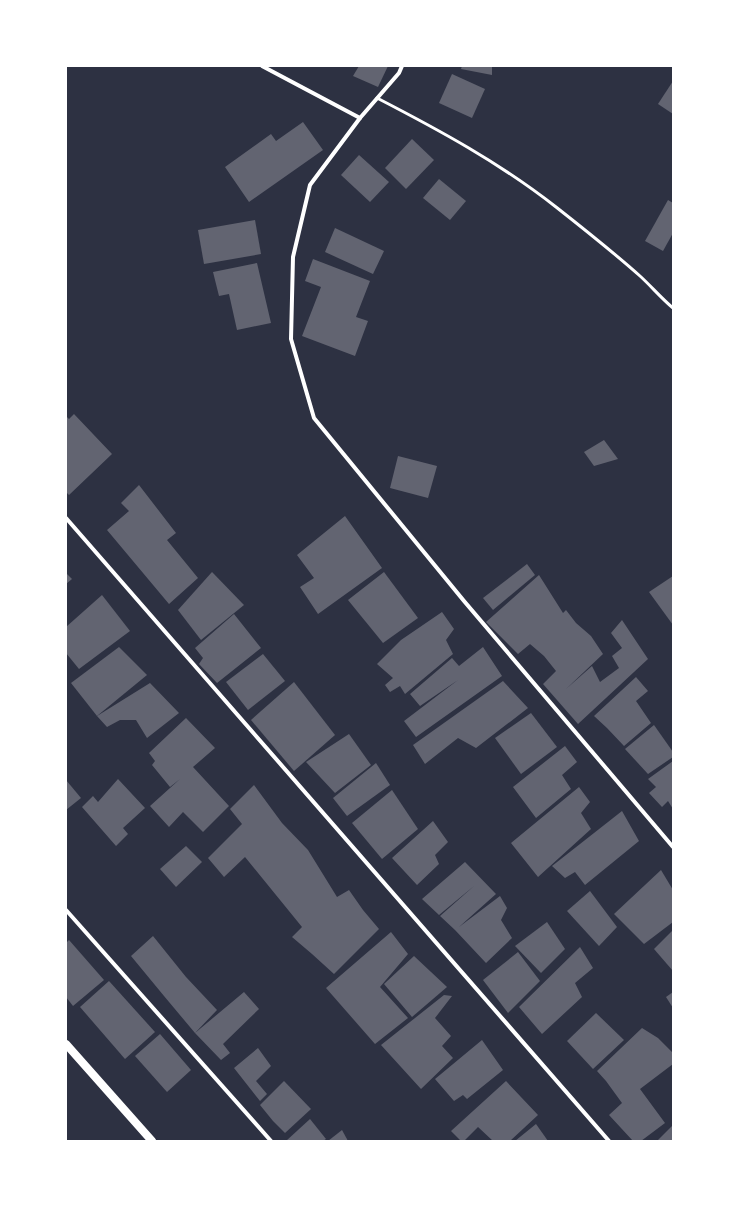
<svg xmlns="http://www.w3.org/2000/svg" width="739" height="1207" viewBox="0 0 739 1207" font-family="Roboto,sans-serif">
	<rect width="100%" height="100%" fill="#2d3142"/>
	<g fill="#626471">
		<polygon points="359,66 388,66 378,87 353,76"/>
		<polygon points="462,66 492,66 492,75 461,69"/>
		<polygon points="452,74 485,89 472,118 439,103"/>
		<polygon points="673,81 673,114 658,104"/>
		<polygon points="303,122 323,150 249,202 225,167 271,134 276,141"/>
		<polygon points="412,139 434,160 406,189 385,168"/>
		<polygon points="359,155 389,182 370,202 341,175"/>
		<polygon points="439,179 466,201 450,220 423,198"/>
		<polygon points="668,200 673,203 673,233 663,251 645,241"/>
		<polygon points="255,220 261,254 204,264 198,230"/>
		<polygon points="335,228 384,251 373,274 325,252"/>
		<polygon points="313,259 370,281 356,317 368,321 355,356 302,336 321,287 305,281"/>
		<polygon points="257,263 271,323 237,330 229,294 219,296 213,272"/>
		<polygon points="74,414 112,454 69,495 66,492 66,416 69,419"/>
		<polygon points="604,440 618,459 594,466 584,452"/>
		<polygon points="398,456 437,466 428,498 390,488"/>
		<polygon points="139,485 176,533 167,540 198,578 169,604 107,530 129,511 121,503"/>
		<polygon points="345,516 382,568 318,614 300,587 314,578 297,555"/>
		<polygon points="527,564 535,575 493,610 483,598"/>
		<polygon points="212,572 244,605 201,640 178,610"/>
		<polygon points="384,572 418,618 383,643 348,600"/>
		<polygon points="66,573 72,579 66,584"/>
		<polygon points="539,575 563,613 566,610 576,623 591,636 603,654 566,689 592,666 600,682 619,668 612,656 622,648 611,633 622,620 648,659 578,724 543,684 556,671 544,656 530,644 536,639 518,654 486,622"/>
		<polygon points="673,576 673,625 649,592"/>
		<polygon points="102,595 130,631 79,669 66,653 66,627"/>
		<polygon points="442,612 454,629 446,640 453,654 405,694 400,686 390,692 385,685 393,678 377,664 401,640"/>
		<polygon points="234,614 261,648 217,683 199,664 203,658 195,648"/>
		<polygon points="119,647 147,675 97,716 71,683"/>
		<polygon points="483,647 502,676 416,737 404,721 458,680 420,706 410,694 452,658 459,666"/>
		<polygon points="263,654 285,681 248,710 226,682"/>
		<polygon points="636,677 648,691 636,701 651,723 624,746 607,728 594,716"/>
		<polygon points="503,681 528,708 476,748 458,738 425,764 413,745"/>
		<polygon points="294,682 335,735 294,771 251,720"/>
		<polygon points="150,683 179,713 147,738 136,720 120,720 107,727 97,716"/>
		<polygon points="531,713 557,747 521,774 495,738"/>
		<polygon points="186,718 215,748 193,767 229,806 203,832 183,812 169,827 150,806 180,779 170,787 152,765 155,761 149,753"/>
		<polygon points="654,725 673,752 673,757 648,774 625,749"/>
		<polygon points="349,734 371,765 335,793 306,762"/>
		<polygon points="565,746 577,762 562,775 571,789 536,818 513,787"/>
		<polygon points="673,761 673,809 668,801 662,807 649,793 656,787 648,779"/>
		<polygon points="376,763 390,785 347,816 333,798"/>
		<polygon points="118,779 145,808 123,828 128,834 116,846 82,807 93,796 98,802"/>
		<polygon points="66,780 81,798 66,810"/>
		<polygon points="254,785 282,823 308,850 337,897 349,890 363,910 379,929 334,974 312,954 292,937 302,927 245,857 224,877 208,858 242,824 230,809"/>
		<polygon points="579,787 590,802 581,813 591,829 538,877 511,843"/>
		<polygon points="392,790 418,829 382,859 352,823"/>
		<polygon points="622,811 639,841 585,885 575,872 565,878 552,866"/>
		<polygon points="433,821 448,842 435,855 439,864 417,885 392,858"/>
		<polygon points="186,846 202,862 176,887 160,869"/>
		<polygon points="465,862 496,894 459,927 500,896 507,908 501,920 512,938 486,963 455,930 440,916 474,886 439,915 422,899"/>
		<polygon points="661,870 673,890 673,922 644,944 614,914"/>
		<polygon points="590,891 617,927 599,946 567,911"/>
		<polygon points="547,922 565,949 541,973 515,946"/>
		<polygon points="673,930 673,971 654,949"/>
		<polygon points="391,932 408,954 380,987 408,1018 375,1044 326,988"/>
		<polygon points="153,936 186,977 217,1010 195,1033 244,992 259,1009 223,1044 230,1053 221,1060 195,1033 164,996 131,956"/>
		<polygon points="69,940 104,980 73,1006 66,997 66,943"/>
		<polygon points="580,947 593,968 575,983 582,997 542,1034 519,1007"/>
		<polygon points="518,952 540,981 508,1013 483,980"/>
		<polygon points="414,956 447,987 412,1017 384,984"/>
		<polygon points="109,981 155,1032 125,1059 80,1007"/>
		<polygon points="673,992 673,1008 666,997"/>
		<polygon points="444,995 452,996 435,1018 451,1036 442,1046 453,1058 421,1089 381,1045"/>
		<polygon points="596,1013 624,1040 593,1069 567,1041"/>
		<polygon points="642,1028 658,1038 673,1053 673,1064 640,1089 665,1123 641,1141 633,1141 609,1115 622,1103 606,1081 597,1071"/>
		<polygon points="160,1034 191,1070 167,1092 135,1056"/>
		<polygon points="482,1040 503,1070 467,1099 463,1095 454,1101 435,1079"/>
		<polygon points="258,1048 271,1066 256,1081 267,1094 260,1101 234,1068"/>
		<polygon points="284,1081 311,1109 285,1133 273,1121 260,1105"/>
		<polygon points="506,1081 538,1115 510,1141 493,1141 478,1127 464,1141 461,1141 451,1131"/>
		<polygon points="310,1119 326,1139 323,1141 286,1141"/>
		<polygon points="536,1124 548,1141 515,1141"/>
		<polygon points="672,1126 673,1127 673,1141 657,1141"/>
		<polygon points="342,1130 348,1141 328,1141"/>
	</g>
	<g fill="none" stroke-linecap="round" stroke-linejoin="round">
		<path stroke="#fff" stroke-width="3" d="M377 98C439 130 500 163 556 207 584 229 613 252 640 276 651 286 661 298 673 308"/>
		<g stroke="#fff" stroke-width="4">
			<polyline points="262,66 360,118"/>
			<polyline points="402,66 399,73 360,118 310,185 293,257 291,339 314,418 464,601 673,847"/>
			<polyline points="66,518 609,1141"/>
			<polyline points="66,910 271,1141"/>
		</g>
		<polyline stroke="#fff" stroke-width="8" points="66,1044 152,1141"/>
	</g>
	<rect width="739" height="1207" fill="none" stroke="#ffffff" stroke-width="134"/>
</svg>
